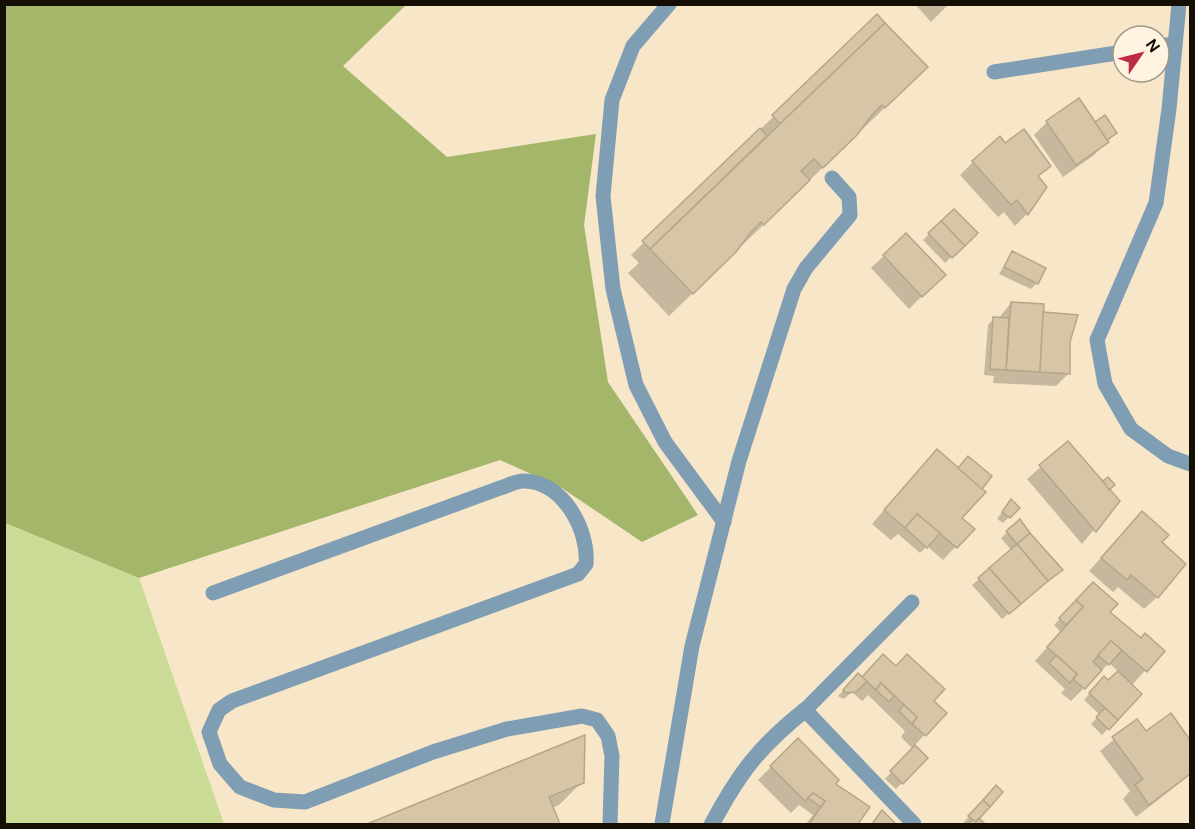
<svg xmlns="http://www.w3.org/2000/svg" width="1195" height="829" viewBox="0 0 1195 829" font-family="'DM Sans',sans-serif">
	<rect width="100%" height="100%" fill="#f7e6c7"/>
	<polygon fill="#c9db94" points="4,523 139,578 224,824 5,824"/>
	<polygon fill="#a3b66a" points="4,5 406,5 343,66 447,157 596,134 584,225 608,382 698,515 642,542 562,488 500,460 139,578 5,523"/>
	<g fill="#0003" fill-rule="evenodd">
		<polygon points="915,4 949,4 931,22"/>
		<path d="M877 16 903 90 669 316 628 273 639 263 631 255ZM766 135 768 137 752 153 750 151Z"/>
		<polygon points="1078,100 1095,124 1115,133 1094,155 1063,177 1034,135 1047,122"/>
		<polygon points="1005,145 1049,166 1037,177 1045,187 1027,214 1015,226 1004,212 998,217 960,175 973,162"/>
		<polygon points="976,233 945,263 923,240 929,234"/>
		<polygon points="906,235 944,274 909,309 871,268"/>
		<polygon points="1012,253 1037,283 1031,289 999,274"/>
		<polygon points="1011,303 1042,313 1068,341 1069,373 1056,386 993,383 994,376 984,375 988,325 994,318 998,319"/>
		<polygon points="1068,443 1103,484 1108,479 1108,490 1118,501 1082,544 1027,479"/>
		<polygon points="924,464 960,519 972,529 943,560 927,546 920,553 898,534 891,540 872,524"/>
		<polygon points="1005,508 1018,508 1003,523 997,519"/>
		<polygon points="1142,513 1160,543 1157,597 1144,609 1118,587 1113,592 1089,571"/>
		<polygon points="1020,521 1040,587 1002,619 972,585 1012,551 1001,538"/>
		<polygon points="1080,597 1108,612 1140,640 1163,651 1131,686 1140,694 1102,735 1091,724 1100,715 1084,700 1098,684 1108,682 1119,672 1109,663 1071,701 1061,693 1065,689 1035,661 1061,632 1054,625"/>
		<polygon points="871,668 932,701 945,713 914,746 926,758 896,789 885,779 913,749 901,737 905,731 868,695 862,701 852,692 844,699 838,696 858,675 862,678"/>
		<polygon points="1171,715 1190,742 1190,775 1136,817 1123,799 1130,791 1100,751 1137,721 1146,733"/>
		<polygon points="583,737 582,782 559,805 552,808 558,824 371,824"/>
		<polygon points="798,740 834,785 868,807 857,824 806,824 813,815 799,805 791,813 758,780"/>
		<polygon points="990,794 977,818 983,824 965,824 963,823"/>
	</g>
	<g fill="#d6c5a7" stroke="#b6a588" stroke-width="1.5">
		<polygon points="877,14 885,23 780,124 772,115"/>
		<polygon points="885,23 928,67 885,108 882,105 872,115 857,135 823,168 814,159 801,171 810,180 764,225 761,222 751,232 736,252 693,294 650,249"/>
		<polygon points="1079,98 1109,142 1076,165 1046,121"/>
		<polygon points="1105,115 1117,133 1107,140 1095,122"/>
		<polygon points="760,128 767,136 650,249 642,241"/>
		<polygon points="1024,129 1051,166 1038,176 1047,187 1028,215 1017,200 1011,205 972,161 1000,136 1005,143"/>
		<polygon points="954,209 978,233 965,246 941,221"/>
		<polygon points="941,221 965,246 952,258 928,233"/>
		<polygon points="906,233 946,275 922,297 883,255"/>
		<polygon points="1012,251 1046,268 1038,284 1004,267"/>
		<polygon points="1011,302 1044,304 1040,372 1006,370"/>
		<polygon points="1043,312 1078,315 1070,342 1070,374 1040,372"/>
		<polygon points="993,317 1009,318 1006,370 990,369"/>
		<polygon points="1068,441 1120,501 1096,532 1039,465"/>
		<polygon points="937,449 986,492 962,518 975,529 957,548 917,514 905,528 884,510"/>
		<polygon points="968,456 992,476 982,489 958,468"/>
		<polygon points="1108,477 1115,485 1109,490 1103,481"/>
		<polygon points="1011,499 1020,508 1010,518 1002,512"/>
		<polygon points="1142,511 1169,535 1162,542 1186,564 1158,598 1131,575 1127,580 1101,558"/>
		<polygon points="917,514 940,533 927,548 905,528"/>
		<polygon points="1020,519 1030,533 1017,544 1006,531"/>
		<polygon points="1030,533 1063,570 1048,581 1017,544"/>
		<polygon points="1017,544 1048,581 1021,604 989,568"/>
		<polygon points="989,568 1021,604 1009,614 978,578"/>
		<polygon points="1093,582 1118,604 1110,612 1141,638 1145,633 1165,651 1147,672 1111,641 1093,662 1102,670 1085,689 1073,679 1077,674 1047,647 1083,607 1076,600"/>
		<polygon points="1076,600 1083,607 1066,625 1059,618"/>
		<polygon points="1111,641 1122,650 1109,665 1098,655"/>
		<polygon points="883,654 896,666 907,654 945,689 934,701 947,713 926,736 912,724 917,717 881,683 876,690 862,677"/>
		<polygon points="1056,655 1077,674 1070,683 1049,663"/>
		<polygon points="1118,671 1142,694 1118,720 1089,693 1104,676 1108,680"/>
		<polygon points="858,673 867,681 856,692 846,693 843,690"/>
		<polygon points="881,683 894,696 889,702 876,690"/>
		<polygon points="904,705 917,717 912,724 899,711"/>
		<polygon points="1105,708 1118,720 1109,730 1096,717"/>
		<polygon points="1171,713 1190,740 1190,774 1149,805 1135,785 1143,779 1112,737 1137,719 1146,731"/>
		<polygon points="585,735 584,783 549,797 560,824 367,824"/>
		<polygon points="798,738 839,780 836,784 870,807 858,824 809,824 825,801 813,793 805,801 770,766"/>
		<polygon points="915,745 928,758 903,784 890,771"/>
		<polygon points="996,785 1003,792 990,807 983,800"/>
		<polygon points="813,793 825,801 821,807 808,798"/>
		<polygon points="983,800 990,807 976,822 968,816"/>
		<polygon points="882,810 896,824 872,824"/>
		<polygon points="979,818 985,824 967,824 973,820 976,822"/>
	</g>
	<g fill="none" stroke-linecap="round" stroke-linejoin="round">
		<g stroke="#7f9eb3" stroke-width="15">
			<polyline points="669,4 633,46 612,100 603,196 613,289 636,385 665,442 724,522"/>
			<polyline points="1179,4 1169,109 1156,203 1097,340 1105,384 1131,429 1168,456 1190,464"/>
			<polyline points="1159,46 1175,44"/>
			<polyline points="994,72 1123,52"/>
			<path d="M213 593 500 488C507 486 516 481 523 481 563 481 589 530 586 564L578 574 232 701 219 710 209 732 220 764 240 787 274 800 305 802 433 752 507 729 582 716 597 720 608 736 612 756 610 824"/>
			<polyline points="912,602 805,710 914,824"/>
			<polyline points="662,824 692,646 739,461 794,289 806,268 850,215 849,197 832,178"/>
		</g>
		<path stroke="#7f9eb3" stroke-width="16" d="M712 824C739 773 759 747 805 710"/>
	</g>
	<rect width="1195" height="829" fill="none" stroke="#140e04" stroke-width="12"/>
	<g transform="translate(1141 54) rotate(55)"><circle r="28" fill="#fff4e1" stroke="#a19889" stroke-width="1.5"/>
	<path d="M0-4.5L10 22L0 15L-10 22Z" fill="#bd2c45"/>
	<text y="-9" font-size="16" font-weight="bold" text-anchor="middle" fill="#140e04">N</text>
	</g>
</svg>
